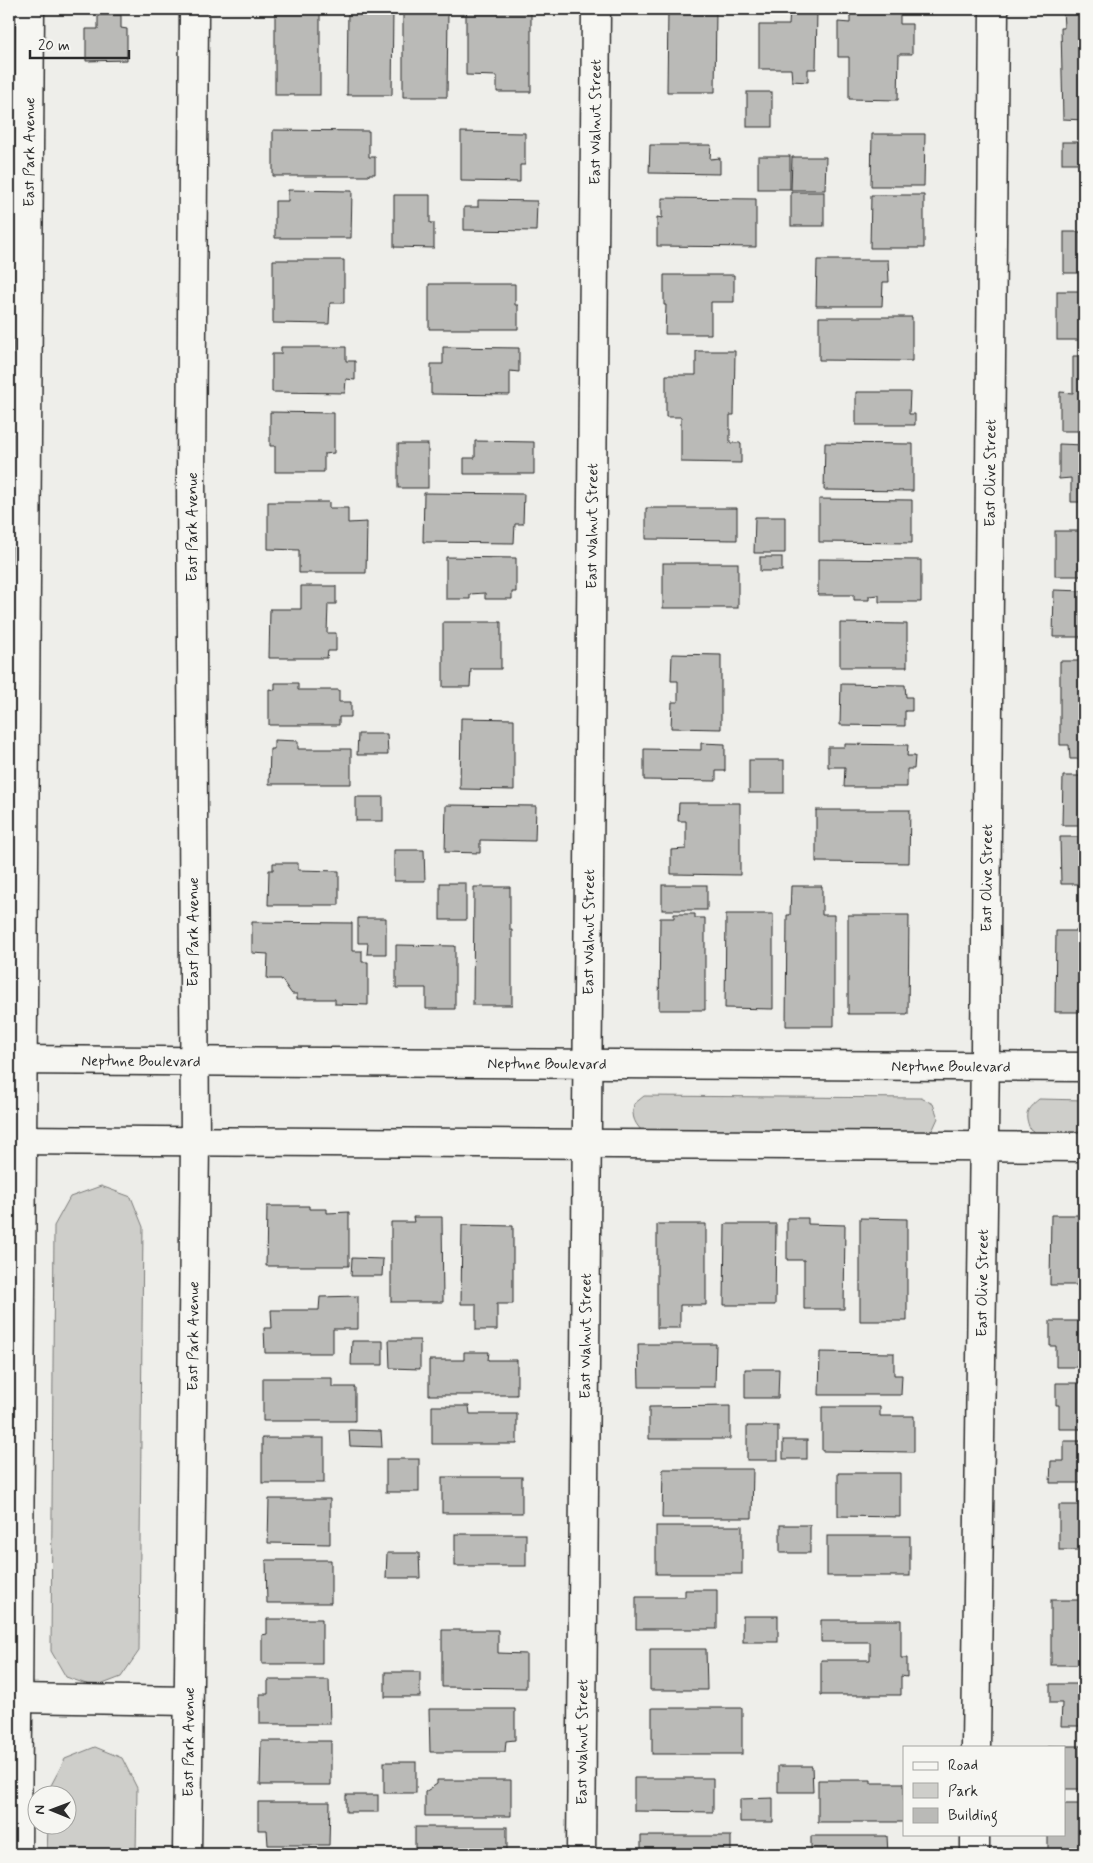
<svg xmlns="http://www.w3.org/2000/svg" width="1093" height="1863" viewBox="0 0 1093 1863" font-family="Mynerve,sans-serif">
	<rect width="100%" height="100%" fill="#eeeeea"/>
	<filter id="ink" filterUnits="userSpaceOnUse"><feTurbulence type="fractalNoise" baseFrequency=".02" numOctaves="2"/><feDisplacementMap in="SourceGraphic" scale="10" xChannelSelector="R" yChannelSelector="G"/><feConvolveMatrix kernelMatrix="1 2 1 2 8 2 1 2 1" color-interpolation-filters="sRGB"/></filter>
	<g filter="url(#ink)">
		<g fill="#cececa" stroke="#7c7c7a">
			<path d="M644 1096 921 1098 933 1104 938 1118 933 1129 926 1136 645 1134C635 1124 631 1118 634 1104Z"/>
			<path d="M1039 1099 1084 1100V1136H1041L1030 1129C1024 1113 1026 1110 1039 1099Z"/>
			<polygon points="101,1186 131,1197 143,1227 139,1651 121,1677 95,1687 66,1677 51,1651 54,1226 70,1197"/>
			<polygon points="95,1747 122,1758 137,1788 136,1854 47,1854 48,1826 68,1826 68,1796 48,1795 48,1791 65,1759"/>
		</g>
		<g fill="#babab7" stroke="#2b2b2b">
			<rect x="275" y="9" width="45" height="86"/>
			<polygon points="348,9 393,9 392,95 347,95"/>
			<polygon points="403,9 448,9 447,97 403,97"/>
			<polygon points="466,9 531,9 531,92 497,92 497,76 466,75"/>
			<polygon points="668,9 716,9 715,92 667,92"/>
			<polygon points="790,9 817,9 816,69 808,69 808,82 792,81 791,69 759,69 759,25 789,25"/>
			<polygon points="1063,9 1084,9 1084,120 1063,119 1061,28 1064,28"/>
			<polygon points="850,11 900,11 900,24 912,24 912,54 899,54 898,100 849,99 849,57 838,57 838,22 850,23"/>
			<polygon points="98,15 121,15 121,28 127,29 127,60 86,61 86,29 98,29"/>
			<rect x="747" y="92" width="25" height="35"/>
			<polygon points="273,130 369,131 369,157 375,157 375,174 369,174 369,176 273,176"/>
			<polygon points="461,132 525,133 525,165 520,165 520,182 461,181"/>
			<polygon points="872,134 925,134 924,186 871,186"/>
			<rect x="1062" y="142" width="22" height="21"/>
			<polygon points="650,145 711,145 710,159 720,158 720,174 649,173"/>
			<rect x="758" y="156" width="32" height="33"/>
			<polygon points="792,157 826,157 825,190 791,190"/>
			<polygon points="288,190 352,191 351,238 275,238 275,201 288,201"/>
			<rect x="791" y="192" width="33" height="34"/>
			<polygon points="394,195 430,195 430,223 434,223 434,248 394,247"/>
			<polygon points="871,195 924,195 924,248 870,248"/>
			<polygon points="662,198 756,199 756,247 657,246 657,217 662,218"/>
			<polygon points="478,200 537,201 536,231 464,230 464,207 478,207"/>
			<rect x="1064" y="232" width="20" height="41"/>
			<polygon points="273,260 344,260 344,303 330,303 329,324 273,323"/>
			<polygon points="817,260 888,260 889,282 883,282 882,306 816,306"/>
			<polygon points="664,275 734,275 734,302 711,302 711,334 665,334 666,305 664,305"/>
			<polygon points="429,284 515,284 515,305 518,305 518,329 429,329"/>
			<rect x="1057" y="291" width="27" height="49"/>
			<polygon points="819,317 912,317 912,361 819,360"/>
			<polygon points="281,347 346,347 346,361 355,361 355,380 346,379 345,393 272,392 272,354 281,354"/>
			<polygon points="443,347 519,348 519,372 510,371 510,395 431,394 431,364 443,364"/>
			<polygon points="696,351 735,351 734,415 730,415 730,443 741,443 741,463 681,462 681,417 666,417 666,375 696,375"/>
			<polygon points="1073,356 1084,356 1084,431 1060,431 1060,392 1073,393"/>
			<polygon points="856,392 910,392 909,414 915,414 915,425 856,425"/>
			<polygon points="270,412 334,413 334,453 324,454 324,472 275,472 275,446 270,446"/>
			<polygon points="475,441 534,442 534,474 464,474 464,458 475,458"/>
			<polygon points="825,443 913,444 913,491 824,490"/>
			<rect x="398" y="444" width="30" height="44"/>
			<polygon points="1059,444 1084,445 1084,502 1071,502 1071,478 1059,479"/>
			<polygon points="424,493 524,494 523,524 515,524 514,543 423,542"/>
			<polygon points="819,499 912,500 912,543 819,542"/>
			<polygon points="268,502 329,502 329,508 348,508 348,523 367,522 366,573 299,573 299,550 268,549"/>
			<polygon points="646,508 737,508 737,540 646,539"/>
			<polygon points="755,517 785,517 785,553 754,553"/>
			<rect x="1055" y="531" width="29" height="45"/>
			<polygon points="446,557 516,558 516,592 512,592 512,599 485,599 485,593 470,594 470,599 446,599"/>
			<rect x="760" y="557" width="22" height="14"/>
			<polygon points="818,559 921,560 921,602 879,602 879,595 869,596 869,600 854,600 854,595 818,595"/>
			<rect x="663" y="563" width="75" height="45"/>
			<polygon points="301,586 336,586 336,604 328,604 327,633 336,633 336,651 328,651 327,658 269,658 270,609 301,609"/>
			<polygon points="1054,590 1084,591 1084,637 1053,637"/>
			<polygon points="443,622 501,622 501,669 471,669 470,687 443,687"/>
			<polygon points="840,623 907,624 907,667 840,667"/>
			<polygon points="672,654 721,655 721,729 671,728 672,702 678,702 678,681 671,681"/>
			<polygon points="1060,661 1084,661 1084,759 1070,759 1069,745 1060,745"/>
			<polygon points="275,683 298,683 298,690 339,690 339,702 351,702 351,717 339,717 339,725 269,725 269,689 275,690"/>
			<polygon points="841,684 905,685 906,697 912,697 912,711 905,711 905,726 840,725"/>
			<polygon points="461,718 514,719 514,790 460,789"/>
			<polygon points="358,734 387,734 388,755 357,755"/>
			<polygon points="274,740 298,741 298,749 351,749 351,784 269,784 270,749 274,749"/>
			<polygon points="701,743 725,744 725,771 716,771 716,781 644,780 644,749 701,750"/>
			<polygon points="845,744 908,745 907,756 915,756 914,769 907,769 907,787 844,787 845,767 828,767 828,747 845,747"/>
			<rect x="749" y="760" width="35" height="33"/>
			<polygon points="1063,776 1084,776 1084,825 1062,825"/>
			<rect x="356" y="797" width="27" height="24"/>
			<polygon points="679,803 740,803 740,875 671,874 671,850 686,849 686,821 678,821"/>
			<polygon points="446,805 536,806 535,841 480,840 480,853 445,852"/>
			<polygon points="816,810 910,810 909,863 816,862"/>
			<polygon points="1060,837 1084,837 1084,884 1061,884"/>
			<polygon points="394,850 424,850 425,881 394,881"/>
			<polygon points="273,863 298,863 298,870 339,871 339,905 268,905 269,870 273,870"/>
			<rect x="440" y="883" width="26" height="37"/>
			<rect x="662" y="885" width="45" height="25"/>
			<polygon points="791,886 822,886 822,915 834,915 834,1026 786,1026 787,915 790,915"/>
			<polygon points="474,887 510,887 510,930 512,930 512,1005 473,1005"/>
			<polygon points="674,914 695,914 695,918 705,918 705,1010 659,1010 660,918 674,918"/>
			<polygon points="726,914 773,914 773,1009 725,1008"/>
			<polygon points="848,915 909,915 908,1014 848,1014"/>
			<polygon points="358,918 386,918 386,954 367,954 368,943 358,943"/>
			<polygon points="252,922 352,923 352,951 362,951 362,962 368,962 368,1005 335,1004 335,999 297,999 297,994 292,994 281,979 267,979 268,954 252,953"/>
			<polygon points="1056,931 1084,931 1084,1012 1055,1012"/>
			<polygon points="396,945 455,946 455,1009 426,1009 426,988 396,988"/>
			<polygon points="267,1206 309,1206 309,1209 327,1209 327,1213 349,1212 349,1266 266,1266"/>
			<polygon points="1051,1215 1084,1215 1084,1285 1050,1285"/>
			<polygon points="413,1217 442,1217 443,1302 391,1302 391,1222 414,1222"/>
			<polygon points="787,1218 808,1218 808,1224 845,1225 844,1309 804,1309 804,1260 787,1260"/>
			<polygon points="860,1218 907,1219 907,1321 860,1321"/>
			<polygon points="657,1224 706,1224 706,1305 680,1305 680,1328 657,1328"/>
			<polygon points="725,1224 776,1224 775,1305 724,1305"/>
			<polygon points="462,1225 513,1226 513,1304 497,1304 497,1330 476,1330 476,1304 461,1304"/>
			<polygon points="352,1258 383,1259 382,1276 351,1276"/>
			<polygon points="358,1296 358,1329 333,1329 333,1353 265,1353 264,1328 272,1328 271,1310 319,1310 320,1297"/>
			<polygon points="1050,1321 1084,1321 1084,1367 1056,1367 1056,1346 1050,1346"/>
			<polygon points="389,1340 420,1340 420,1369 390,1368"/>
			<polygon points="352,1341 383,1341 383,1365 351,1365"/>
			<polygon points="638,1344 716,1344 715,1387 639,1387"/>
			<polygon points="464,1352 489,1352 488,1360 517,1360 517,1395 429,1395 429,1360 464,1360"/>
			<polygon points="820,1352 894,1353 894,1375 902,1375 901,1395 819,1395"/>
			<polygon points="745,1369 779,1369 778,1398 745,1398"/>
			<polygon points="263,1378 332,1378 332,1387 355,1387 355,1421 263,1421"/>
			<polygon points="1056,1383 1084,1383 1084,1429 1059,1429 1059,1405 1056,1405"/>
			<polygon points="432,1406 469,1406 470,1414 517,1414 517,1444 432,1444"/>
			<polygon points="730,1406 730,1439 649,1439 649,1407"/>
			<polygon points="822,1407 880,1407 880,1416 914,1416 914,1452 822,1451"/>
			<rect x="747" y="1426" width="31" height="34"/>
			<polygon points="349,1430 381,1431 382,1447 350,1446"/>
			<rect x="262" y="1438" width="62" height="45"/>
			<rect x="783" y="1440" width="24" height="19"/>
			<polygon points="1064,1441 1084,1441 1084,1483 1050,1483 1051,1461 1064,1461"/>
			<rect x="386" y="1459" width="33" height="33"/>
			<polygon points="663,1469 753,1469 752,1518 662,1518"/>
			<polygon points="838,1473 900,1473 900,1517 838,1516"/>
			<rect x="442" y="1477" width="80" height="36"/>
			<polygon points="269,1499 330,1499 330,1544 268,1543"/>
			<rect x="1059" y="1505" width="25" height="45"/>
			<rect x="780" y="1525" width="30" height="28"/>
			<rect x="656" y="1526" width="86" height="48"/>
			<rect x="455" y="1534" width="71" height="32"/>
			<rect x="827" y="1536" width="83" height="40"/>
			<polygon points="387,1553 419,1553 420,1578 386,1578"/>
			<polygon points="266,1560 331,1560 331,1603 267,1603"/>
			<polygon points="685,1590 717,1590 717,1629 636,1629 636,1597 685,1597"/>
			<rect x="1051" y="1600" width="33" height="65"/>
			<rect x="743" y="1616" width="35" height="26"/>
			<polygon points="267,1619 322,1619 322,1664 262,1664 262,1635 267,1634"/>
			<polygon points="821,1620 901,1620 901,1658 907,1658 907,1677 901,1676 901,1695 821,1695 821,1660 870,1660 870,1642 821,1642"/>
			<polygon points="442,1630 498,1630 498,1653 526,1654 526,1688 442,1687"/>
			<polygon points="650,1649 706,1649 707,1690 650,1690"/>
			<rect x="385" y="1672" width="35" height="25"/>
			<polygon points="268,1680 329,1680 330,1724 260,1724 260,1694 268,1694"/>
			<polygon points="1050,1684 1084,1684 1084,1726 1061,1726 1062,1703 1050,1703"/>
			<rect x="652" y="1708" width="90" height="46"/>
			<polygon points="429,1709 515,1709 515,1740 506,1741 505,1752 430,1752"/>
			<polygon points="261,1741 331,1741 331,1785 260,1785"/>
			<polygon points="1048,1746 1084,1746 1084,1789 1064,1789 1064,1747"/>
			<rect x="384" y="1762" width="32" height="31"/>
			<polygon points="778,1766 812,1766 813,1792 778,1792"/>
			<polygon points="634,1778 713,1778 713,1812 634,1811"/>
			<polygon points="437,1780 511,1780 511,1816 425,1816 425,1792 437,1784"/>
			<polygon points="818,1780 871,1780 871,1783 904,1783 904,1822 818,1822"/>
			<rect x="346" y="1795" width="32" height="17"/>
			<polygon points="773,1798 773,1822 740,1822 740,1799"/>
			<polygon points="258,1802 330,1802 329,1845 268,1845 267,1830 258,1830"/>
			<polygon points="1064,1804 1084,1804 1083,1851 1048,1851 1048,1834 1064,1834"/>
			<rect x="415" y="1827" width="92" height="27"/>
			<rect x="641" y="1836" width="90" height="18"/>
			<polygon points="811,1836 887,1836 888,1854 811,1854"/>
		</g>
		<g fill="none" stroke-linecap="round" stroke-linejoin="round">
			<g stroke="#2b2b2b" stroke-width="31">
				<g id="street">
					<path id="s1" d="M9 1060 1084 1067"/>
					<polyline points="9,1140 1084,1147"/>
					<path id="s2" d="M976 1747 985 1053 994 9"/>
					<path id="s3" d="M581 1854 596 9"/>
					<polyline points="975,1854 975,1834"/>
				</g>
			</g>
			<g stroke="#2b2b2b" stroke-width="31">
				<g id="highway">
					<polyline points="18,1698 188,1701"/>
					<path id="s4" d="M17 1854 30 9"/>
					<path id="s5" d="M187 1854 195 1142 191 480 194 9"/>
				</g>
			</g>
			<use href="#street" stroke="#f6f6f2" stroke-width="28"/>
			<use href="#highway" stroke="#f6f6f2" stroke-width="28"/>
		</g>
	</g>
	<g text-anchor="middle" stroke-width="4" stroke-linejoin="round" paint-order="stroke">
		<g font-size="15" fill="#2b2b2b" stroke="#f6f6f2">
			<text dy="5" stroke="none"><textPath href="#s3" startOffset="1732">East Walnut Street</textPath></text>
			<text dy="5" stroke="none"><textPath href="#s4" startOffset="1702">East Park Avenue</textPath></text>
			<text dy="5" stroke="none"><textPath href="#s2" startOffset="1274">East Olive Street</textPath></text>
			<text transform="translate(192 527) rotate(-90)" y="5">East Park Avenue</text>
			<text dy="5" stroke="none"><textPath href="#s3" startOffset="1328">East Walnut Street</textPath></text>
			<text dy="5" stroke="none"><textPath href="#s2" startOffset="869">East Olive Street</textPath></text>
			<text transform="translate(193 932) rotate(-90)" y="5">East Park Avenue</text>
			<text dy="5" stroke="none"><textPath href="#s3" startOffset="922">East Walnut Street</textPath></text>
			<text dy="5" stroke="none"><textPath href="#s1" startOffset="132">Neptune Boulevard</textPath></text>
			<text dy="5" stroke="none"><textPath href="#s1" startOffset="538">Neptune Boulevard</textPath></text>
			<text dy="5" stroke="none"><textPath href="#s1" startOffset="942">Neptune Boulevard</textPath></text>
			<text dy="5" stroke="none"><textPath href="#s2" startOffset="464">East Olive Street</textPath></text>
			<text dy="5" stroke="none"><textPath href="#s5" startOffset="518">East Park Avenue</textPath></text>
			<text dy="5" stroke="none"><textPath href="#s3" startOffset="518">East Walnut Street</textPath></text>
			<text dy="5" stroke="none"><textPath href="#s5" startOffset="112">East Park Avenue</textPath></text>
			<text dy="5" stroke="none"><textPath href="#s3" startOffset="112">East Walnut Street</textPath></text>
		</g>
	</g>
	<rect width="1093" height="1863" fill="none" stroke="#f6f6f2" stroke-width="30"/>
	<rect x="15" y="15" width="1063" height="1833" fill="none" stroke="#2b2b2b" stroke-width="2" filter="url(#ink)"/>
	<rect x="903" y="1746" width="162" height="90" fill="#f6f6f2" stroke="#a5a5a2"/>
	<rect x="913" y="1762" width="25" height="8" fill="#f6f6f2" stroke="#a5a5a2"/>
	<text x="948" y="1770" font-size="15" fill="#2b2b2b">Road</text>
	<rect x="913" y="1783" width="25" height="15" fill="#cececa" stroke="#a5a5a2"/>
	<text x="948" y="1796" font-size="15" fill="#2b2b2b">Park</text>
	<rect x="913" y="1808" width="25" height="15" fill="#babab7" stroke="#a5a5a2"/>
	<text x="948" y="1820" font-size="15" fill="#2b2b2b">Building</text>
	<g transform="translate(52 1810) rotate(271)"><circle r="24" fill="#f6f6f2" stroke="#a5a5a2"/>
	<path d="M0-4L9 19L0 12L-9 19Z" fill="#2b2b2b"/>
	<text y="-8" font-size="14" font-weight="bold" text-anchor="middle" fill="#2b2b2b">N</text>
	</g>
	<path d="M30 50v8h99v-8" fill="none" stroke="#2b2b2b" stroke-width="2.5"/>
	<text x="38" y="50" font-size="15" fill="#2b2b2b" stroke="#f6f6f2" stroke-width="4" paint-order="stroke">20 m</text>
</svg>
